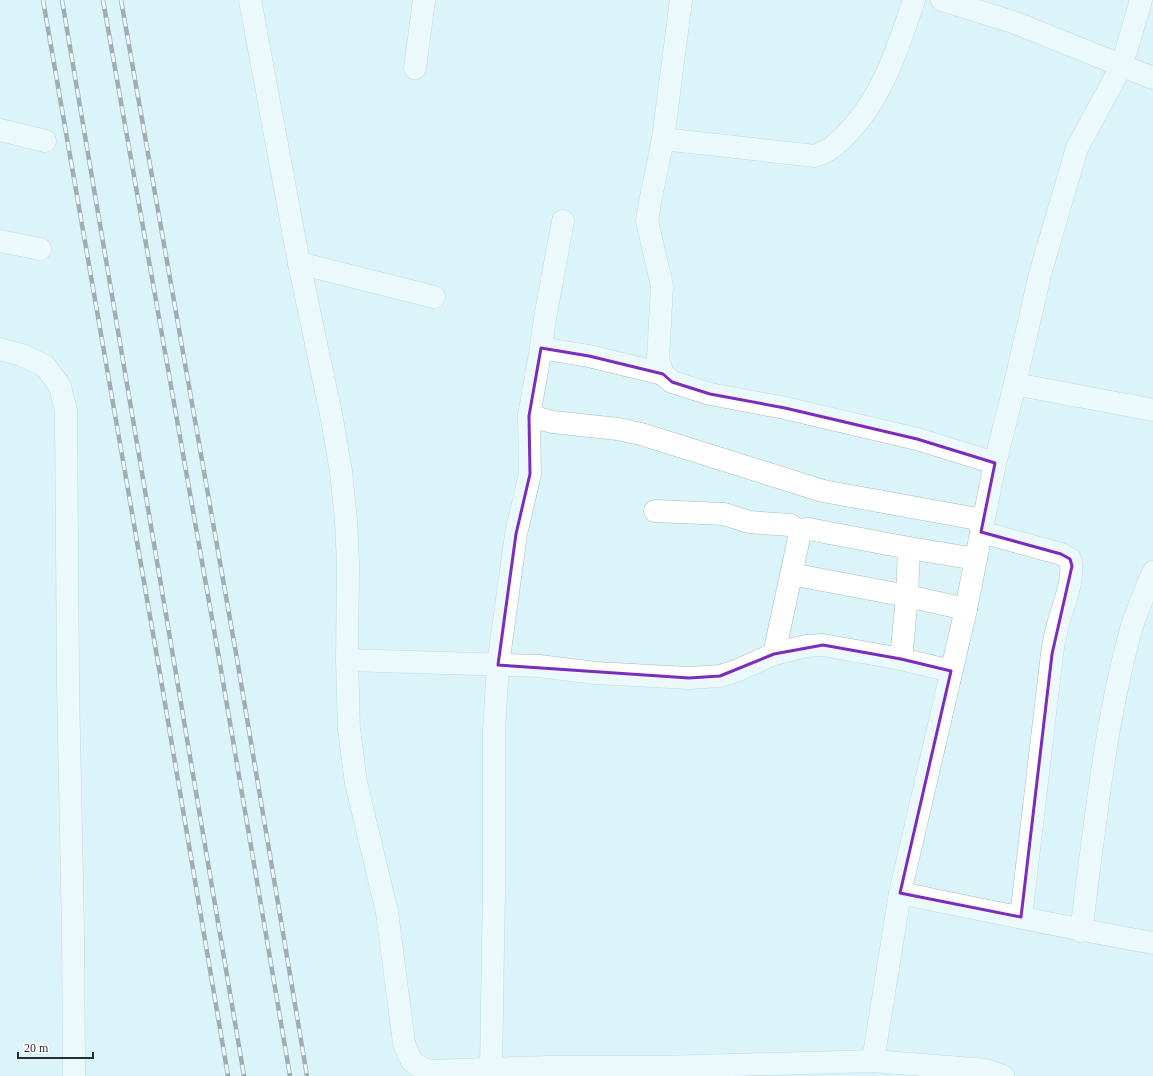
<svg xmlns="http://www.w3.org/2000/svg" width="1153" height="1076" viewBox="0 0 1153 1076" font-family="Georgia,serif">
	<rect width="100%" height="100%" fill="#dbf4f9"/>
	<g fill="none" stroke-linecap="round" stroke-linejoin="round">
		<g stroke="#a4bcc1" stroke-width="23">
			<g id="street">
				<path d="M250 0 299 263 332 419 341 472 346 520 348 565 347 660 349 729 356 783 387 912 404 1043C410 1061 412 1065 430 1071L548 1067H661L873 1061 986 1070 1003 1076"/>
				<path d="M914 0C896 54 879 108 834 146 829 151 821 153 815 156L663 139 650 202 647 221 662 286 658 359 663 374 672 382 710 394 785 408 917 439 995 463"/>
				<polyline points="415,68 424,0"/>
				<polyline points="0,130 45,141"/>
				<polyline points="663,139 681,0"/>
				<polyline points="0,241 40,249"/>
				<polyline points="299,263 434,297"/>
				<polyline points="541,348 545,318 563,221"/>
				<polyline points="0,349 22,355 45,366 60,386 66,411 68,685 73,931 74,1076"/>
				<polyline points="1015,384 1153,410"/>
				<polyline points="529,416 541,348 589,356 663,374"/>
				<polyline points="655,511 724,514 749,522 790,525 798,530 799,538 774,654"/>
				<polyline points="798,530 809,529 819,531 909,548 976,559"/>
				<path d="M981 532 1061 554 1070 559C1076 581 1060 611 1056 633 1054 640 1053 647 1052 654L1021 917"/>
				<polyline points="791,574 907,596 966,609"/>
				<polyline points="901,659 907,596 909,548"/>
				<polyline points="347,660 539,666 595,673 689,678 720,676 736,671 774,654 806,646 823,645 901,659 951,671"/>
				<path d="M900 893C984 910 1068 928 1153 943"/>
				<path d="M1081 931C1095 829 1104 725 1132 626 1138 608 1146 590 1153 572"/>
				<polyline points="873,1061 900,893 966,609 995,463 1015,384 1040,274 1077,148 1122,65 1141,0"/>
				<polyline points="491,1069 494,889 494,731 498,665 516,534 530,474 529,416 553,422 618,429 641,434 823,491 983,520"/>
			</g>
		</g>
		<g stroke="#a4bcc1" stroke-width="23">
			<polyline id="secondary" points="942,0 1013,22 1153,78"/>
		</g>
		<use href="#street" stroke="#fff" stroke-width="22"/>
		<use href="#secondary" stroke="#fff" stroke-width="22"/>
		<g stroke="#515e61" stroke-width="4.5">
			<g id="rail">
				<polyline points="43,0 160,674 228,1076"/>
				<polyline points="62,0 244,1076"/>
				<polyline points="103,0 220,664 290,1076"/>
				<polyline points="121,0 237,659 307,1076"/>
			</g>
		</g>
		<use href="#rail" stroke="#fff" stroke-width="3" stroke-dasharray="9" stroke-linecap="butt"/>
	</g>
	<path d="M0 0H1153V1076H0ZM541 348 589 356 663 374 672 382 710 394 785 408 917 439 995 463 981 532 1061 554 1070 559 1072 566 1052 654 1021 917 900 893 951 671 901 659 823 645 774 654 720 676 689 678 498 665 516 534 530 474 529 416Z" fill="#dbf4f9" fill-opacity=".55" fill-rule="evenodd"/>
	<path fill="none" stroke="#7b2cbf" stroke-width="3" stroke-linejoin="round" d="M541 348 589 356 663 374 672 382 710 394 785 408 917 439 995 463 981 532 1061 554 1070 559 1072 566 1052 654 1021 917 900 893 951 671 901 659 823 645 774 654 720 676 689 678 498 665 516 534 530 474 529 416Z"/>
	<path d="M18 1052v6h75v-6" fill="none" stroke="#252e30" stroke-width="2"/>
	<text x="24" y="1052" font-size="12" fill="#252e30" stroke="#ffffff" stroke-width="3" paint-order="stroke">20 m</text>
</svg>
